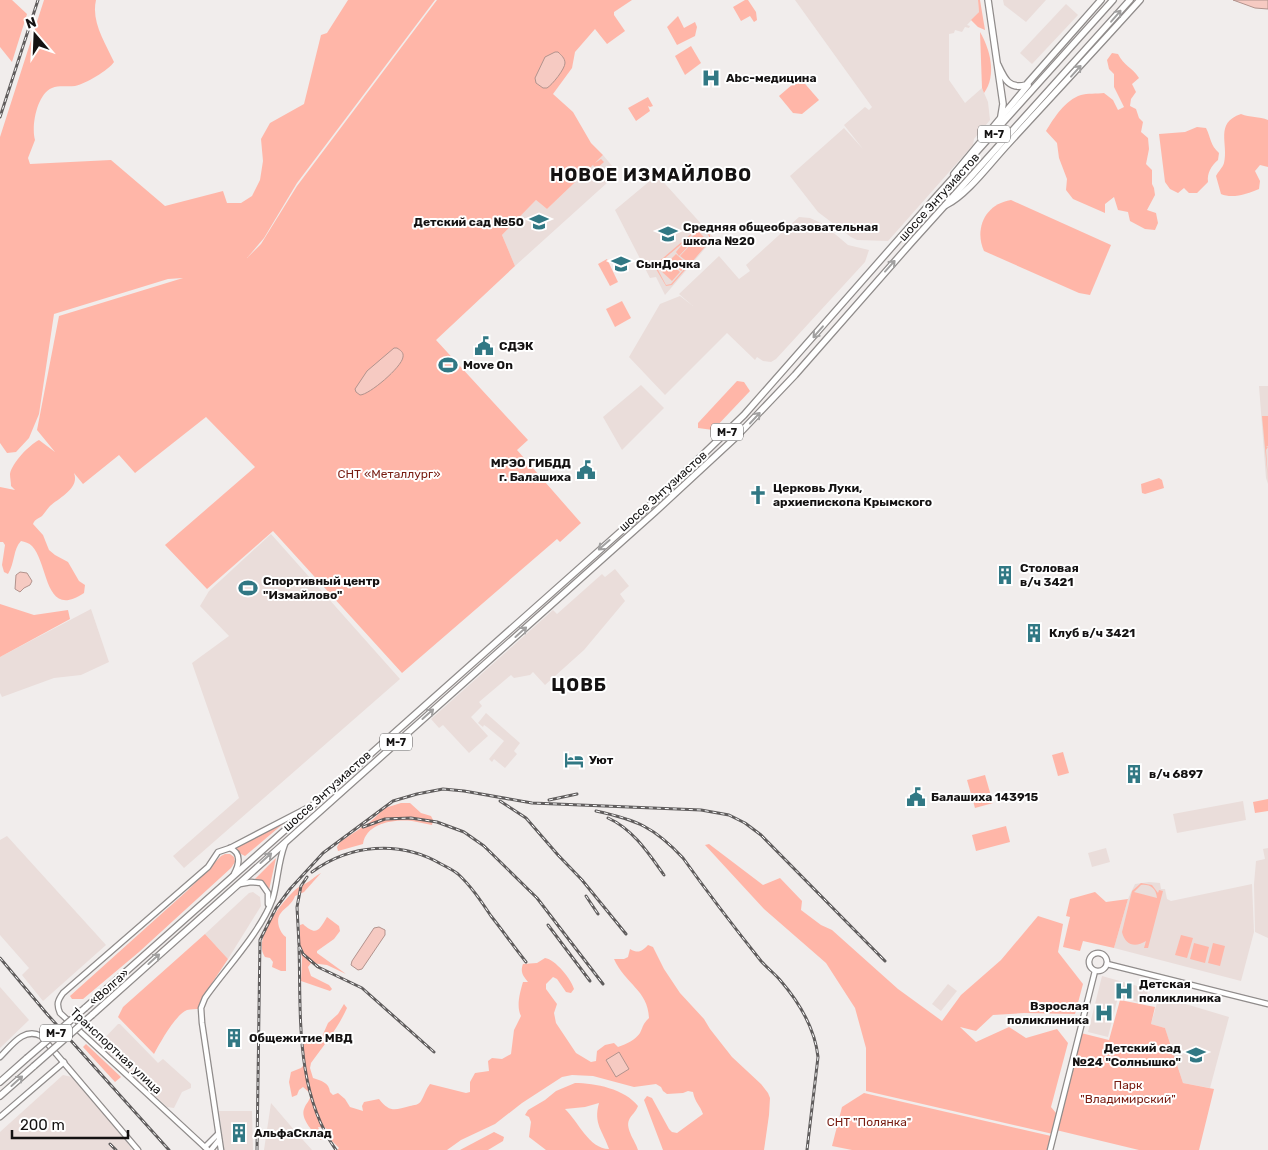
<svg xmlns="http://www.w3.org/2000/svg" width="1268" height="1150" viewBox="0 0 1268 1150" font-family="Rubik,sans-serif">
	<rect width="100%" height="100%" fill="#f1edec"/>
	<g fill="#eaddda">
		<polygon points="795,0 978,0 979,12 967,25 970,26 969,28 965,27 962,32 955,30 954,33 949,34 949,80 965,103 982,88 988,102 990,120 974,139 973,145 888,241 857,240 851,237 818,212 790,176 844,128 863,149 844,125 865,107 869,110 872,107"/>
		<polygon points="1003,0 1046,0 1026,22 1004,5"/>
		<polygon points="1066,4 1078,15 1032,64 1020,53"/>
		<polygon points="603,155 618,173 515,266 502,235 536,200 547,209"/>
		<polygon points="657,175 714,238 665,295 656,277 650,278 615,210"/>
		<polygon points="799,217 810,218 823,224 848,245 869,250 865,262 776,359 771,362 763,361 757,357 755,360 727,333 665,395 629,357 660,304 680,296 693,306 679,294 719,256 739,279 750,271 746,265"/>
		<polygon points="641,385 664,408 622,450 603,417"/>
		<polygon points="1259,386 1268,386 1268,484 1266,478"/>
		<polygon points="271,534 400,679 184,868 173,856 239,798 192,663 229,636 200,606 209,591"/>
		<polygon points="615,569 629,586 620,594 625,601 584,650 545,685 533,672 530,675 514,678 511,675 479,702 482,706 471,717 488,736 469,753 443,725 439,728 431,719 553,610 557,614 602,574 605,577"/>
		<polygon points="91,609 109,662 81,675 54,678 2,697 0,693 0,657"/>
		<polygon points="486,713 520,743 514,751 517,754 505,768 494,759 492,762 489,759 504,741 487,727 484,725 483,727 478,723"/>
		<polygon points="1243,801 1246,820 1177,833 1173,814"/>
		<polygon points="7,836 106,945 43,1001 22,975 29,968 0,935 0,840"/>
		<polygon points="1106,848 1110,862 1092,867 1088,853"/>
		<polygon points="1268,848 1268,938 1255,932 1254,884 1256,861 1265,859 1263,849"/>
		<polygon points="1149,882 1160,883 1161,889 1165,889 1167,899 1171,901 1252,884 1254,932 1241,981 1114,948 1128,899 1135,884"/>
		<polygon points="253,892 260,897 261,906 228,959 205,934 249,893"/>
		<polygon points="1102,976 1148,989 1145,1004 1118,997 1108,1037 1088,1032"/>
		<polygon points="948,984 957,991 941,1011 932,1004"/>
		<polygon points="0,987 29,1020 0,1048"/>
		<polygon points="1159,996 1229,1017 1210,1088 1183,1083 1165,1028 1151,1024"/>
		<polygon points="118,1024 120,1024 158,1063 163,1059 191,1084 191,1088 182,1092 174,1108 167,1107 99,1044"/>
		<polygon points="63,1075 72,1077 127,1142 132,1150 0,1150 0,1132"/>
		<polygon points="271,1103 295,1131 312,1150 264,1150"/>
		<polygon points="219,1111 252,1111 253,1150 224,1150"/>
	</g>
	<g fill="#ffb6a8" fill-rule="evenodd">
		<polygon points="0,0 12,0 27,14 12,62 0,47"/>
		<path d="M44 0H96C91 22 105 42 114 62 109 70 85 84 75 86 67 87 59 85 52 88 37 94 31 126 35 140L28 158 30 164 111 160 165 206 223 191 227 203H241L252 196 260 180 263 161 261 139 270 123 304 104 321 35 327 33 348 0H435L297 183 264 238 247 258 261 244 297 186 437 0H632L614 12V15L625 31 607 44 595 29 575 52 572 68 553 94 573 112 591 143 603 155 595 163 601 159 604 162 596 169 593 165 547 209 536 200 502 235 515 266 436 340 528 440 517 450 581 523 560 542 557 539 402 673 273 531 207 589 165 545 255 467 206 417 135 473 119 455 83 484 74 473C80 488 59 498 50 506 47 509 45 513 42 516 38 519 35 519 33 524L43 535 49 550 55 555 68 562 79 581 85 585 84 593C44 620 49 564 32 546 29 543 25 542 21 541 13 549 15 563 8 574L4 572 2 565 5 545 3 542H0V487L15 490 11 486C11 482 10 478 10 474 12 463 29 445 39 440L55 452 37 430 59 316 183 278 168 279 54 314 39 414 29 438 16 452 7 453 0 443V137Z"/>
		<polygon points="745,0 748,0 756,12 757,20 754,22 750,16 741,21 733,7"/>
		<polygon points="978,0 980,0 985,30 978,27 971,20 979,12"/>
		<polygon points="678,16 684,28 695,22 697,27 695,36 677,45 667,27"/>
		<path d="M980 32C990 49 997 75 984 93L982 88Z"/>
		<polygon points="691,46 701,63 685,75 675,56"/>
		<path d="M1112 53 1118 54C1124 66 1132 67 1139 78L1132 84 1136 92 1131 99 1130 106 1136 109 1139 118 1143 122 1141 132 1148 138 1149 149 1146 164 1152 170V184L1154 188 1155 195 1147 210 1156 213 1158 223 1155 230 1145 229 1130 221 1128 212 1118 210 1114 197 1105 204V213L1073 199 1066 190 1067 179 1059 158 1057 143 1046 131C1054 118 1065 100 1081 95 1087 93 1097 94 1104 93L1113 100 1118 110 1124 107 1114 87V74L1109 69 1107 60Z"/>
		<polygon points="800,78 819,100 802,114 793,113 779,96"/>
		<polygon points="648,97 653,106 650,107 648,106 650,111 636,121 628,108"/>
		<path d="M1241 114C1250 118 1259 116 1268 120V167L1260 165 1255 171 1260 181 1259 189C1248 194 1232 199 1221 194L1216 176C1218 172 1223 167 1224 163 1229 144 1214 123 1241 114Z"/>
		<path d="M1197 127 1206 128C1211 138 1210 145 1219 153L1218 160C1211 166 1207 173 1208 182L1197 193H1189L1184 188 1178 193 1170 189 1165 182 1159 134 1185 132Z"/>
		<path d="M1011 200 1111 245 1090 295 1079 293 984 251C974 229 985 204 1011 200Z"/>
		<path d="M701 227 710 235V241L672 285 666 286 656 269V264L698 228ZM699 229H703L709 236V240L708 241 698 231 692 237 702 247 705 245 702 248 694 241 680 256 689 263 688 265 676 254 670 260 681 271 686 267 671 284 666 285 657 268V265L685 241 676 252 679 256 692 242 688 238Z"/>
		<polygon points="607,259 618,282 610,286 598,264"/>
		<polygon points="668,261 680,272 672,281 660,270"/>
		<polygon points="622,301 631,318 615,327 606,309"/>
		<polygon points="737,381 744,382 750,391 713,430 698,428 698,423"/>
		<polygon points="1262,416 1268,416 1268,446 1266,447 1268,447 1266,450 1268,480"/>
		<polygon points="1159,478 1162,480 1164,488 1145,494 1142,493 1141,484"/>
		<polygon points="0,604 34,615 68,610 70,619 0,657"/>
		<polygon points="1063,752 1069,773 1058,776 1052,755"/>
		<polygon points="985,775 993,803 975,808 967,780"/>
		<polygon points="1268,799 1268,811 1255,813 1253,802"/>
		<path d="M401 803H410L421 813 431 816 433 820 432 825C425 824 419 822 412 821 394 819 366 823 363 844L338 851 337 847 340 842 370 822 385 808Z"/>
		<polygon points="284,823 245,856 239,853 235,847"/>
		<polygon points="1006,826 1010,842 976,851 972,835"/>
		<polygon points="709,844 763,885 780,878 802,901 801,910 821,925 832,930 898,989 942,1021 961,995 1001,960 1038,916 1063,924 1058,952 1083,984 1075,1014 1024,1013 993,1015 976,1031 960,1027 976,1042 1009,1027 1026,1038 1057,1029 1068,1043 1051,1107 1056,1113 1053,1134 866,1091 866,1048 855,1008 826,963 764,909 705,845"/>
		<polygon points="225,854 230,854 234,857 235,862 231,868 139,952 83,999 72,999 70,996 188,890 221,856"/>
		<polygon points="276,858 269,890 261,882 254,880"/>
		<path d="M321 873 304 892 295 896C291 909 274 910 279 927 281 932 282 934 286 937V971H281L272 967 273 962 270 958 265 957C252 939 282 902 295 890 299 886 304 885 308 882 313 879 315 876 321 873Z"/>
		<path d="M1141 883 1152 885 1158 893 1159 890 1163 891 1148 948H1144L1146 941C1135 948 1125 945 1122 932L1132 891ZM1141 885C1150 884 1156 888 1157 898L1134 892Z"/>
		<polygon points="1095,892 1106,902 1128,899 1114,948 1083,941 1080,951 1063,947 1070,917 1066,916 1070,899"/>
		<path d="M327 917 339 926 340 931 334 939 317 951V953L346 974 327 965 311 963 308 967 311 976 329 985 332 989 330 991 301 981 302 958 299 945 300 925 303 924C316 936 319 931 327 917Z"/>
		<path d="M205 934 228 959 204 995 199 1009C196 1009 191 1009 187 1010 175 1015 160 1043 154 1054L118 1017 123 1007Z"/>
		<polygon points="1181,935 1193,938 1187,958 1175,955"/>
		<polygon points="1194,943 1209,947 1205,963 1190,959"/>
		<polygon points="1213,943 1225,946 1220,966 1208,963"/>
		<path d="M648 945 653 947 664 969 680 993 704 1019 710 1029 732 1057 761 1084 768 1093 770 1098 769 1115 764 1150H663L644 1100 647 1096 652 1098 669 1129 672 1132 677 1133 703 1114C700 1105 695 1103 693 1092L688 1091 683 1093 667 1094 663 1091 661 1087 656 1084 634 1087 593 1076 572 1075 562 1077 522 1103 495 1124 461 1140 447 1150H337L339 1148 331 1140 326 1128 318 1127 322 1137 321 1140C315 1134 300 1119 304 1109 306 1103 310 1101 311 1094L303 1087 299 1090 297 1095 292 1097 289 1082 291 1072 301 1068 305 1064 303 1040 311 1038 320 1041 328 1023 338 1014 344 1004 347 1008C338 1028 324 1045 311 1063L310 1068 313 1078C321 1081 329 1082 330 1092L333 1095 338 1093 345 1099 350 1107 363 1111 362 1106 364 1102 379 1099C390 1113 395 1110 410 1106 414 1105 419 1105 421 1101 424 1096 426 1089 430 1084L466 1093 470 1092V1082L475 1073 489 1071 488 1061 492 1058 502 1059 511 1054 514 1030 521 1016C516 1007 520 992 523 982H528C523 976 520 972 523 964L537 963 545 958C555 959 572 980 574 989L571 993 566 992 557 979 553 977 546 984V989L557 1004 554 1013 556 1023 576 1053 591 1062 596 1061 597 1051 605 1045 614 1043 618 1047C627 1044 635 1040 640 1033 644 1025 642 1025 649 1018 648 990 625 984 614 959H624L628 957 630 949C639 954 642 951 648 945Z"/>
		<polygon points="1120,1000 1155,1007 1151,1024 1165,1028 1183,1083 1214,1089 1199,1150 1139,1150 1056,1130 1081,1033 1109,1040"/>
		<polygon points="86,1044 121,1077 115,1082 83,1047"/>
		<path d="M575 1083C595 1083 625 1089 638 1106 636 1112 631 1115 629 1120 625 1129 636 1142 638 1150H546L529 1137 531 1122 529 1117 525 1115 528 1110 545 1100 556 1091ZM599 1103C593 1124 603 1131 609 1149 589 1149 578 1121 565 1109L585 1107Z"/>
		<polygon points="864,1093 1051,1136 1048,1150 852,1150 832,1146 842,1107"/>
		<polygon points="494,1132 504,1137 503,1141 488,1150 460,1150"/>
	</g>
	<g fill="#f6cac2" stroke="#b2938d">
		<polygon points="1233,0 1268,0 1268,9 1255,8"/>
		<path d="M555 52H558C561 55 565 58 565 63 565 69 552 85 547 88H543L536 83 535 78 545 57Z"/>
		<path d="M394 348H397C400 350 404 352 403 357 402 367 369 395 360 395L356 392 355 389 367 371Z"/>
		<polygon points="20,572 27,573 32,581 30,585 24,588 20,592 15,589 16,575"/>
		<polygon points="379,927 385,930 385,935 362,969 358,970 351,965 352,961 374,928"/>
		<polygon points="619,1052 629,1069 616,1077 606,1060"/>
	</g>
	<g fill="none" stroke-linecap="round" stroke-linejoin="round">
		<g stroke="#908c8b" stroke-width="7">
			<g id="tertiary">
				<path d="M230 848C242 853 239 865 234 874"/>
				<polyline points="240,884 251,882 261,883 268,893 268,904"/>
				<circle cx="1098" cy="962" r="9"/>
				<polyline points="1107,964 1268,1004"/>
				<path d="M0 1057C12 1045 24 1027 41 1036L138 1150"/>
				<polyline points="0,1117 64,1062"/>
				<polyline points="205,1147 218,1134"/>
				<path d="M208 1150 60 1013C56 1004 58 1000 63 993L208 867 218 852 230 848 307 808"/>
				<polyline points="211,1150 219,1140"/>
				<path d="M221 1150 202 1023 201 1008 205 998C226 968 261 932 273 898 278 880 278 862 285 844"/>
				<polyline points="1050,1150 1095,971"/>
			</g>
		</g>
		<g stroke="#908c8b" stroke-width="8">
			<g id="primary">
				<polyline points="988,0 1003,104 1001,116"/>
				<path d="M998 65C1004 78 1009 90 1026 85L1101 0"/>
				<polyline points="954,174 1028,85"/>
				<path d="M946 205C967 195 991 162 1008 144 1052 96 1096 49 1140 0"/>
			</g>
		</g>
		<g stroke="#908c8b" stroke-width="8">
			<g id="trunk">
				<polyline points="85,1008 655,501 744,415 935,198 1113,0"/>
				<polyline points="92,1015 655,512 735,438 795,375 911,243 1130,0"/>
				<polyline points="0,1082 27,1058"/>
				<polyline points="0,1096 34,1066"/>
			</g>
		</g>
		<use href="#tertiary" stroke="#fff" stroke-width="4.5"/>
		<use href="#primary" stroke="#fff" stroke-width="5.5"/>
		<use href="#trunk" stroke="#fff" stroke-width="5.5"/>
		<g stroke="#605d5d" stroke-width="3">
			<g id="rail">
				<polyline points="0,117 38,0"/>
				<polyline points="549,800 577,794"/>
				<polyline points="500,801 526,818 558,855 582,880 626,934"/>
				<path d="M596 811C637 820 654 827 683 858 708 893 734 927 761 961 767 968 774 973 780 980 799 1002 815 1029 818 1057L807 1150"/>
				<path d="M608 818C633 829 649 854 664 875"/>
				<polyline points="363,827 385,819 411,818 437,822 464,832 484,846 537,898 603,984"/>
				<path d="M312 872C350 844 400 840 441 864 447 867 453 870 458 874 471 886 481 901 491 916 503 931 514 947 526 962"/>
				<polyline points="307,877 301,886 297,907 299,945 303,954 318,967 362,988 434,1052"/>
				<polyline points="586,896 598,914"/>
				<polyline points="548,925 590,981"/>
				<path d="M299 947C301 1015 295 1092 336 1150"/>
				<polyline points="0,958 47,1014 169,1150"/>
				<polyline points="110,1144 116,1150"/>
				<polyline points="257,1150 260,940 276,908 290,889 323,853 393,801 417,794 443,789 464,791 532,803 701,810 729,815 745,823 761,835 885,961"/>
			</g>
		</g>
		<use href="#rail" stroke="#fff" stroke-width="1" stroke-dasharray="4" stroke-linecap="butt"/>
		<g stroke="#908c8b" stroke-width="8" stroke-linecap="butt">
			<g id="trunk-bridge">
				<polyline points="27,1058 85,1008"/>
				<polyline points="34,1066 92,1015"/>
			</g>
		</g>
		<use href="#trunk-bridge" stroke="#fff" stroke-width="5.5"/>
	</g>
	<defs><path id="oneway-shaft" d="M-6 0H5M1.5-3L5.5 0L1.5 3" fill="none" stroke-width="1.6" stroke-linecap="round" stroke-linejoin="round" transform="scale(1.25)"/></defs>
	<g stroke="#a1a0a0">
		<use href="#oneway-shaft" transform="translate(1116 16) rotate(-49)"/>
		<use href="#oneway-shaft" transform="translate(1076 71) rotate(-48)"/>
		<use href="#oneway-shaft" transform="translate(890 266) rotate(-48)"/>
		<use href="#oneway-shaft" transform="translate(818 332) rotate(131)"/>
		<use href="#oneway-shaft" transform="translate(755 418) rotate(-47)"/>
		<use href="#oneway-shaft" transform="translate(604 545) rotate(139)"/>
		<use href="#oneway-shaft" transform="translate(521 632) rotate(-42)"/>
		<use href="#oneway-shaft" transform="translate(428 714) rotate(-42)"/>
		<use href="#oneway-shaft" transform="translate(266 858) rotate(-42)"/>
		<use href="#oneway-shaft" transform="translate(154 959) rotate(-42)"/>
		<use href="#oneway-shaft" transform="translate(17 1081) rotate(-42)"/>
	</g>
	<defs>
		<g id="hospital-bare" transform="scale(1.5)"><path d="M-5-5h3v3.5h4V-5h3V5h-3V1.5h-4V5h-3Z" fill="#317884" stroke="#fff" stroke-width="2.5" paint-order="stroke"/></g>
		<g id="school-bare" transform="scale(1.5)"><path d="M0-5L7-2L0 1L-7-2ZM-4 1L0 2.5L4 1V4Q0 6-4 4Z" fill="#317884" stroke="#fff" stroke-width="2.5" paint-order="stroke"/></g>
		<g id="civic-bare" transform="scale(1.5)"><path d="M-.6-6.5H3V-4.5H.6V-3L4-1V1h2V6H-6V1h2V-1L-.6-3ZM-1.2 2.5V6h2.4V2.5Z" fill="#317884" stroke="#fff" stroke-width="2.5" paint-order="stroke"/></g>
		<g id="stadium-bare" transform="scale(1.5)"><path d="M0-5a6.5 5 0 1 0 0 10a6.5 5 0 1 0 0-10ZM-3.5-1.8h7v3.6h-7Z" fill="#317884" stroke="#fff" stroke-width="2.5" paint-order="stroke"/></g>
		<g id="church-bare" transform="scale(1.5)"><path d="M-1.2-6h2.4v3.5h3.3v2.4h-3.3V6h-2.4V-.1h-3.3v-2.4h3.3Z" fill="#317884" stroke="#fff" stroke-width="2.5" paint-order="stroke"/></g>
		<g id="building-bare" transform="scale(1.5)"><path d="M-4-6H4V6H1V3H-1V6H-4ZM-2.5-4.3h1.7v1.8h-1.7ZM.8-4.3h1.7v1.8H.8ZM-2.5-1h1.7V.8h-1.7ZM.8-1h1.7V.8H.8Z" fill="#317884" stroke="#fff" stroke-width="2.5" paint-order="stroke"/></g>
		<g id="hotel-bare" transform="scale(1.5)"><path d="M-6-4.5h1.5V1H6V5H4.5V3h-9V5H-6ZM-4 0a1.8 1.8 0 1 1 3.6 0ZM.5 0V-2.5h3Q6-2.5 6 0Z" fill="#317884" stroke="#fff" stroke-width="2.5" paint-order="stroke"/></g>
	</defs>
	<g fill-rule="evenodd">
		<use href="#hospital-bare" x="711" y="78"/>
		<use href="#school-bare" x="539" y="222"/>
		<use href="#school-bare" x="668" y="234"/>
		<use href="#school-bare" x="621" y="264"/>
		<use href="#civic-bare" x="484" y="346"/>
		<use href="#stadium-bare" x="448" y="365"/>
		<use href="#civic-bare" x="586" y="470"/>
		<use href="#church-bare" x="758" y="495"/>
		<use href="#building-bare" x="1005" y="575"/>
		<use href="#stadium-bare" x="248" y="588"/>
		<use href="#building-bare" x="1034" y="633"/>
		<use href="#hotel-bare" x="574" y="760"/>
		<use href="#building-bare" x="1134" y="774"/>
		<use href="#civic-bare" x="916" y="797"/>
		<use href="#hospital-bare" x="1124" y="991"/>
		<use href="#hospital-bare" x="1104" y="1013"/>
		<use href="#building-bare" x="234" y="1038"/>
		<use href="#school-bare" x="1196" y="1055"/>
		<use href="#building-bare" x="239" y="1133"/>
	</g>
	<g text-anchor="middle" stroke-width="4" stroke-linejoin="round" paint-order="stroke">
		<g fill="#fff" stroke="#5a5959" stroke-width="1">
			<rect x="978" y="125.5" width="32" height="17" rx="4"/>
			<rect x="711" y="423.5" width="32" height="17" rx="4"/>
			<rect x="380" y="733.5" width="32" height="17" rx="4"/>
			<rect x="40" y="1024.5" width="32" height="17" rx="4"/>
		</g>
		<g font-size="11" font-weight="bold" fill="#141212">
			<text x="994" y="138">М-7</text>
			<text x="727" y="436">М-7</text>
			<text x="396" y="746">М-7</text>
			<text x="56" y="1037">М-7</text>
		</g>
		<g font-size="12" font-weight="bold" fill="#141212" stroke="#fff" text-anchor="start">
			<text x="726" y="82">Abc-медицина</text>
			<text x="524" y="226" text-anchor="end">Детский сад №50</text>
			<text x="683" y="231">Средняя общеобразовательная<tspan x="683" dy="14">школа №20</tspan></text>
			<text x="636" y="268">СынДочка</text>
			<text x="499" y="350">СДЭК</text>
			<text x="463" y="369">Move On</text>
			<text x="571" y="467" text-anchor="end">МРЭО ГИБДД<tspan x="571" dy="14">г. Балашиха</tspan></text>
			<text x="773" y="492">Церковь Луки,<tspan x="773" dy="14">архиепископа Крымского</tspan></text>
			<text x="1020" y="572">Столовая<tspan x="1020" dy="14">в/ч 3421</tspan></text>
			<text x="263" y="585">Спортивный центр<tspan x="263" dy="14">"Измайлово"</tspan></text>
			<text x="1049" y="637">Клуб в/ч 3421</text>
			<text x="589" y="764">Уют</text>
			<text x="1149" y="778">в/ч 6897</text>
			<text x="931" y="801">Балашиха 143915</text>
			<text x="1139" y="988">Детская<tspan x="1139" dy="14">поликлиника</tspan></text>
			<text x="1089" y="1010" text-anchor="end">Взрослая<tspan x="1089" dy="14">поликлиника</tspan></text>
			<text x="249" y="1042">Общежитие МВД</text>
			<text x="1181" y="1052" text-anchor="end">Детский сад<tspan x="1181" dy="14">№24 "Солнышко"</tspan></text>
			<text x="254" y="1137">АльфаСклад</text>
		</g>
		<g font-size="12" fill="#141212" stroke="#fff">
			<text transform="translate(939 197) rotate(-48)" y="4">шоссе Энтузиастов</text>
			<text transform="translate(663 491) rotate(-42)" y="4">шоссе Энтузиастов</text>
			<text transform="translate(327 791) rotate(-42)" y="4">шоссе Энтузиастов</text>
			<text transform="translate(109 987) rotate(-42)" y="4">«Волга»</text>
			<text transform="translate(116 1051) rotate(43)" y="4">Транспортная улица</text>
		</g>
		<g font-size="12" fill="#781d12" stroke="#fff">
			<text x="389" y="478">СНТ «Металлург»</text>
			<text x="1128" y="1089">Парк<tspan x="1128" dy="14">"Владимирский"</tspan></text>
			<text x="869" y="1126">СНТ "Полянка"</text>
		</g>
		<g font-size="18" font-weight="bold" letter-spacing="1" fill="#141212" stroke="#fff">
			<text x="651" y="181">НОВОЕ ИЗМАЙЛОВО</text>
			<text x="579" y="691">ЦОВБ</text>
		</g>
	</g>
	<g transform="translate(35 35) rotate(341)" stroke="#ffffff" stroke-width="4" paint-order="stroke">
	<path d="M0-4L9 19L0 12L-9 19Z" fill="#141212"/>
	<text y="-8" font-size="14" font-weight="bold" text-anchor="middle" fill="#141212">N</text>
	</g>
	<path d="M12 1130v8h116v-8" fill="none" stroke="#141212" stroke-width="2.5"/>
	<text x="20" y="1130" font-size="15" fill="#141212" stroke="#ffffff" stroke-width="4" paint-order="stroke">200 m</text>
</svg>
